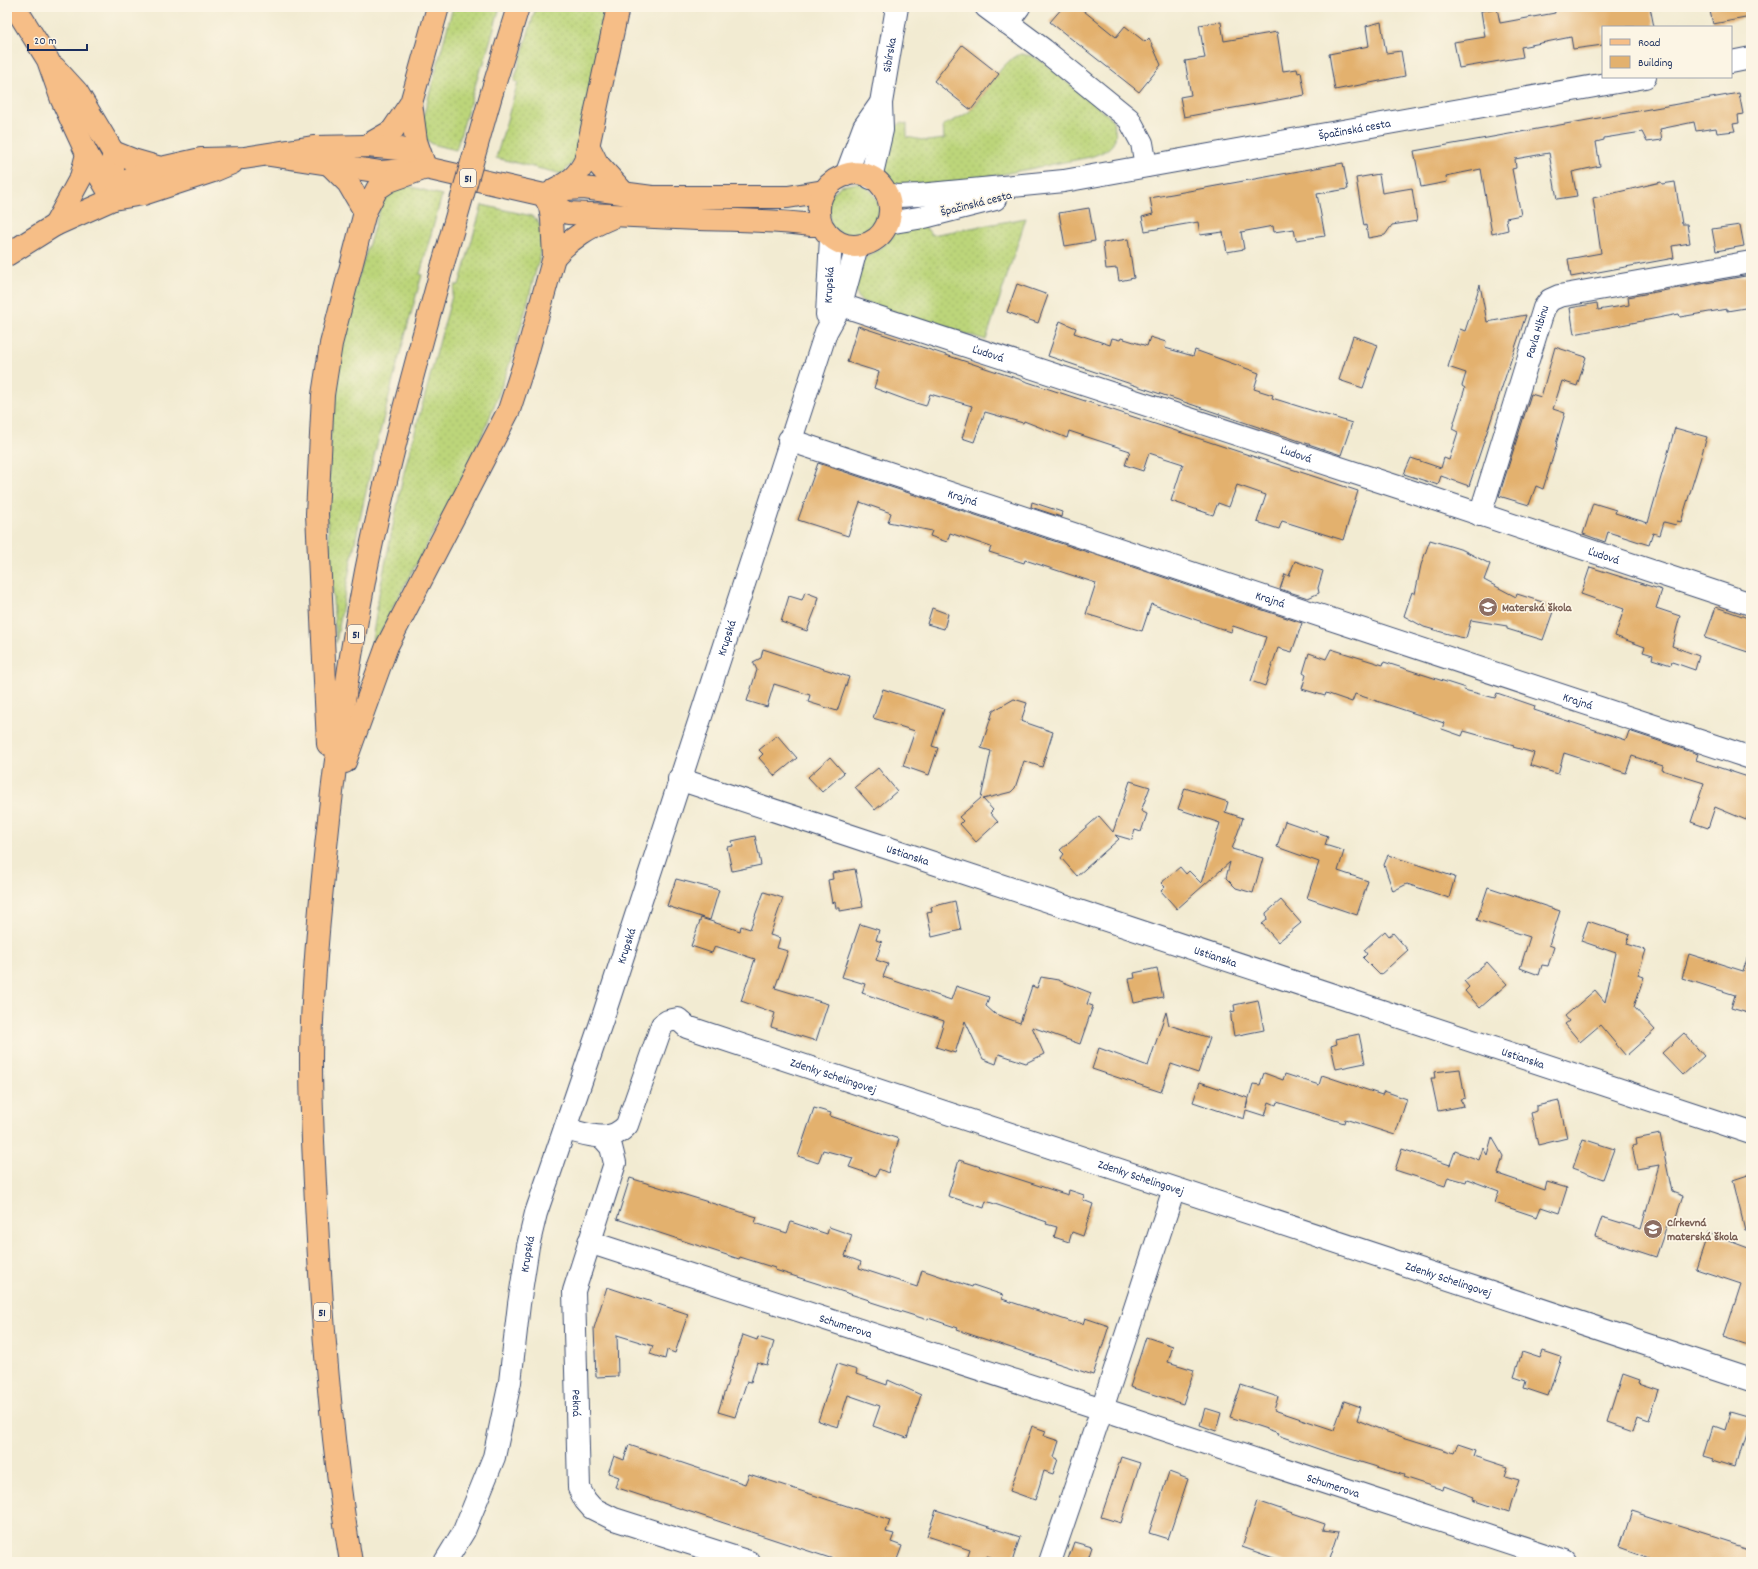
<svg xmlns="http://www.w3.org/2000/svg" width="1758" height="1569" viewBox="0 0 1758 1569" font-family="Dekko,sans-serif">
	<defs>
		<pattern id="grass-dots" width="8" height="8" patternUnits="userSpaceOnUse"><rect width="8" height="8" fill="#bcd57a"/><path d="M2 2h.1M6 6h.1" fill="none" stroke="#a1b76c" stroke-width="1.8" stroke-linecap="round"/></pattern>
	</defs>
	<rect width="100%" height="100%" fill="#fcf5e5"/>
	<filter id="ink" filterUnits="userSpaceOnUse"><feTurbulence type="fractalNoise" baseFrequency=".025" numOctaves="2"/><feDisplacementMap in="SourceGraphic" scale="8" xChannelSelector="R" yChannelSelector="G"/><feConvolveMatrix kernelMatrix="1 2 1 2 8 2 1 2 1" color-interpolation-filters="sRGB"/></filter>
	<filter id="wash" filterUnits="userSpaceOnUse"><feTurbulence type="fractalNoise" baseFrequency=".012" numOctaves="4" result="noise"/><feDisplacementMap in="SourceGraphic" scale="16" xChannelSelector="R" yChannelSelector="G"/><feGaussianBlur stdDeviation="0.9" result="paint"/><feColorMatrix in="noise" values="0 0 0 0 0 0 0 0 0 0 0 0 0 0 0 0 0 1.4 0 .05"/><feComposite in="paint" operator="in"/></filter>
	<g filter="url(#wash)">
		<rect width="100%" height="100%" fill="#f2ebd2"/>
		<g fill="url(#grass-dots)" stroke="#6c826c">
			<polygon points="453,7 500,7 483,66 481,66 456,150 432,144 424,137 422,121"/>
			<polygon points="536,7 608,7 576,159 562,174 496,158 518,82 514,81"/>
			<path d="M1021 54 1032 56 1044 63 1112 119C1121 142 1112 150 1090 157L937 187 897 189 886 175 885 162 889 134 900 123 907 124V137L927 141 944 139 943 125C953 121 962 117 970 111 989 94 997 63 1021 54Z"/>
			<path d="M858 183C892 196 882 243 847 236 842 235 835 229 831 226L828 199 840 186Z"/>
			<path d="M404 185 442 195 420 274 422 275C387 396 357 519 336 643L327 513 332 405 340 353 354 291 383 199 388 190Z"/>
			<path d="M482 205 532 216C552 230 538 261 533 281 519 340 500 397 474 453 442 522 401 586 370 655L379 594 404 472 455 285H459Z"/>
			<polygon points="1026,218 986,340 868,304 860,300 855,290 864,259 881,248 897,232 923,224 932,235"/>
		</g>
		<g id="blocks">
			<g fill="#e3b16e">
				<polygon points="1063,7 1079,7 1116,37 1125,26 1145,42 1149,38 1161,65 1139,92 1050,22"/>
				<polygon points="1554,7 1650,7 1654,27 1603,27 1603,45 1573,49 1571,37 1521,47 1523,57 1459,68 1454,42 1485,37 1481,11 1497,8 1500,23 1555,13"/>
				<polygon points="1709,7 1751,7 1751,17 1713,24"/>
				<polygon points="1221,22 1224,41 1277,32 1283,71 1297,69 1298,73 1301,72 1305,95 1184,117 1180,97 1191,95 1185,61 1205,58 1199,25"/>
				<polygon points="1381,22 1386,53 1401,51 1405,76 1335,90 1329,54 1369,46 1366,26"/>
				<polygon points="962,45 999,74 971,110 934,81"/>
				<polygon points="1739,93 1743,114 1738,115 1739,123 1733,124 1735,131 1717,133 1716,128 1696,131 1694,122 1660,129 1662,140 1647,142 1642,132 1604,138 1604,140 1596,142 1600,166 1572,172 1577,196 1557,199 1549,153 1515,159 1516,168 1512,169 1521,215 1506,218 1508,230 1492,234 1481,169 1446,176 1447,182 1421,187 1414,151"/>
				<polygon points="1343,163 1348,189 1317,194 1325,236 1296,240 1294,229 1274,232 1273,226 1241,232 1244,249 1227,252 1223,232 1200,235 1198,222 1145,231 1142,217 1153,214 1150,198"/>
				<polygon points="1379,174 1382,193 1412,188 1417,221 1392,225 1385,235 1368,238 1366,225 1364,226 1356,178"/>
				<polygon points="1661,182 1662,184 1675,182 1682,224 1687,224 1690,243 1672,246 1674,258 1571,277 1568,259 1601,253 1593,198"/>
				<polygon points="1089,208 1095,241 1065,246 1059,213"/>
				<polygon points="1740,225 1744,246 1716,251 1712,229"/>
				<polygon points="1128,239 1134,278 1119,281 1117,268 1106,269 1103,243"/>
				<polygon points="1751,275 1751,307 1727,311 1727,309 1680,317 1679,314 1574,334 1570,308 1597,303 1598,310 1629,305 1628,297"/>
				<polygon points="1017,284 1048,295 1038,323 1007,312"/>
				<polygon points="1480,285 1487,322 1526,315 1469,486 1441,476 1438,485 1404,474 1411,458 1441,468 1444,458 1449,460 1458,432 1452,429 1465,388 1462,386 1466,373 1448,367 1460,329 1465,331"/>
				<polygon points="1060,321 1076,328 1074,333 1110,345 1112,338 1120,340 1121,338 1147,346 1150,337 1166,342 1165,348 1193,356 1195,350 1259,373 1254,389 1273,395 1272,398 1352,423 1341,455 1048,356"/>
				<polygon points="858,326 1358,491 1343,540 1282,521 1279,529 1257,522 1266,495 1237,485 1229,507 1218,503 1213,515 1171,501 1183,464 1149,453 1143,471 1125,465 1130,451 1069,431 1067,438 1024,421 1023,423 985,412 974,442 962,438 972,406 930,394 926,406 909,401 874,388 879,372 847,362"/>
				<polygon points="1353,336 1378,345 1363,388 1339,380"/>
				<polygon points="1555,347 1586,357 1577,386 1562,381 1553,409 1565,413 1556,444 1557,444 1543,489 1536,486 1529,505 1499,496 1531,394 1541,397"/>
				<polygon points="1675,428 1707,437 1681,522 1677,521 1676,525 1664,522 1660,535 1653,533 1649,545 1608,532 1605,542 1583,534 1593,503 1616,510 1615,513 1648,523"/>
				<polygon points="818,463 1302,623 1292,652 1278,648 1265,686 1251,681 1266,637 1233,626 1231,632 1151,604 1142,631 1086,614 1096,583 1025,560 1024,563 989,552 991,547 950,533 947,542 930,536 932,531 888,522 891,513 860,502 848,536 798,520"/>
				<polygon points="1032,502 1062,512 1061,517 1031,507"/>
				<polygon points="1430,540 1463,550 1490,564 1484,580 1516,597 1517,594 1555,606 1543,640 1507,629 1507,626 1471,620 1466,638 1459,637 1424,627 1404,616 1412,592 1415,594 1421,565"/>
				<polygon points="1295,561 1323,571 1318,588 1319,593 1308,598 1280,589 1285,574 1289,576"/>
				<polygon points="1590,567 1662,590 1656,608 1680,616 1672,646 1699,656 1695,670 1672,662 1671,665 1652,659 1653,655 1643,652 1645,647 1615,636 1624,609 1581,594"/>
				<polygon points="805,592 818,597 816,605 817,605 807,631 781,622 789,596 802,600"/>
				<polygon points="1716,607 1751,619 1751,653 1705,638"/>
				<polygon points="932,608 948,614 944,629 927,624"/>
				<polygon points="763,649 849,677 837,711 808,702 810,695 774,684 767,707 747,701 757,670 753,662 761,658"/>
				<polygon points="1331,649 1383,665 1384,662 1465,688 1464,690 1495,698 1497,693 1535,706 1534,710 1626,740 1629,731 1698,754 1696,760 1751,778 1751,807 1746,820 1715,807 1708,828 1691,822 1704,783 1662,770 1663,766 1632,756 1626,773 1564,753 1558,774 1530,765 1534,753 1513,747 1514,745 1464,731 1462,736 1442,729 1444,723 1355,694 1352,702 1326,693 1325,696 1302,689 1306,675 1303,673 1309,653 1326,659"/>
				<polygon points="883,689 944,709 932,746 938,748 929,775 903,766 915,731 873,718"/>
				<polygon points="1014,699 1027,703 1021,721 1053,732 1042,767 1024,761 1015,788 1011,792 983,799 993,810 990,813 998,822 976,842 960,824 963,821 959,817 981,798 991,751 981,748 993,711"/>
				<polygon points="777,735 797,758 775,776 759,758 763,754 759,750"/>
				<polygon points="830,757 844,773 822,792 808,777"/>
				<polygon points="878,768 897,791 875,810 855,787"/>
				<polygon points="1130,781 1150,787 1141,811 1147,814 1141,832 1135,830 1132,840 1115,835 1119,839 1077,876 1061,858 1064,854 1060,850 1099,816 1113,832"/>
				<polygon points="1185,788 1228,802 1225,812 1243,818 1232,849 1263,858 1253,893 1236,888 1226,878 1230,862 1177,909 1161,891 1165,887 1161,883 1180,867 1186,874 1189,871 1201,883 1220,823 1178,809"/>
				<polygon points="1285,821 1328,836 1325,845 1344,851 1338,871 1368,881 1357,915 1307,898 1319,862 1277,847"/>
				<polygon points="755,836 761,865 732,871 727,847 733,846 732,841"/>
				<polygon points="1388,855 1455,877 1449,898 1407,884 1393,891 1384,865"/>
				<polygon points="855,869 863,907 840,911 840,908 836,908 835,902 832,903 828,880 833,879 832,873"/>
				<polygon points="676,879 719,890 710,920 667,906"/>
				<polygon points="1488,887 1560,911 1549,945 1554,947 1548,966 1542,965 1539,975 1520,968 1530,937 1477,920"/>
				<polygon points="764,892 783,898 770,935 780,938 777,948 788,951 775,988 828,1004 816,1041 771,1027 775,1013 741,1001 755,959 715,946 712,953 691,946 701,918 740,931 741,926 750,929"/>
				<polygon points="1281,900 1301,923 1278,942 1262,924 1267,920 1266,913"/>
				<polygon points="955,901 961,930 932,937 927,913 932,912 931,907"/>
				<polygon points="1588,921 1630,935 1627,944 1646,950 1638,975 1644,977 1634,1007 1655,1030 1626,1056 1600,1025 1580,1042 1565,1024 1569,1021 1565,1016 1595,990 1605,1002 1616,953 1581,941"/>
				<polygon points="860,924 879,930 876,940 882,942 876,960 888,964 883,977 951,1000 956,986 989,997 986,1006 995,1014 1020,1023 1032,986 1037,988 1041,977 1058,980 1091,993 1087,1004 1093,1006 1080,1044 1032,1027 1044,1054 1026,1063 999,1054 996,1064 983,1059 965,1021 955,1053 936,1047 944,1021 862,993 865,984 842,977"/>
				<polygon points="1385,931 1389,936 1393,933 1408,950 1380,975 1363,958 1367,954 1364,950"/>
				<polygon points="1689,954 1743,971 1748,956 1751,957 1751,1014 1731,1008 1735,995 1682,978"/>
				<polygon points="1487,962 1507,984 1480,1008 1465,991 1469,987 1464,981"/>
				<polygon points="1157,968 1163,997 1134,1003 1129,979 1135,978 1134,973"/>
				<polygon points="1258,1000 1264,1030 1234,1036 1231,1018 1231,1012 1235,1011 1234,1005"/>
				<polygon points="1166,1012 1169,1025 1210,1038 1198,1073 1171,1064 1161,1092 1092,1069 1099,1048 1148,1066"/>
				<polygon points="1684,1033 1704,1056 1683,1075 1662,1053"/>
				<polygon points="1359,1034 1365,1063 1336,1069 1331,1046 1337,1044 1336,1039"/>
				<polygon points="1460,1069 1465,1098 1460,1099 1464,1106 1438,1111 1431,1078 1435,1078 1434,1072"/>
				<polygon points="1264,1073 1283,1080 1285,1074 1319,1085 1322,1075 1382,1095 1384,1091 1407,1099 1395,1135 1345,1119 1344,1123 1277,1102 1276,1105 1269,1102 1265,1116 1246,1110 1244,1119 1193,1102 1200,1082 1248,1098 1246,1108 1253,1084 1260,1085"/>
				<polygon points="1559,1101 1567,1138 1538,1145 1531,1113 1536,1111 1536,1106"/>
				<polygon points="814,1108 831,1113 830,1116 899,1139 888,1173 879,1169 876,1176 849,1167 853,1158 823,1150 818,1163 798,1156"/>
				<polygon points="1660,1134 1672,1192 1683,1196 1674,1223 1668,1222 1656,1257 1595,1237 1602,1217 1641,1229 1659,1165 1637,1169 1632,1146 1637,1145 1636,1139"/>
				<polygon points="1492,1137 1503,1156 1498,1174 1545,1190 1547,1182 1567,1188 1559,1213 1541,1207 1537,1217 1495,1203 1499,1191 1467,1179 1466,1182 1448,1177 1445,1186 1395,1170 1402,1149 1450,1165 1455,1151 1479,1160 1483,1148 1487,1155"/>
				<polygon points="1583,1139 1614,1149 1603,1179 1573,1168"/>
				<polygon points="959,1160 1068,1195 1069,1190 1084,1195 1083,1200 1093,1204 1083,1236 1072,1232 1069,1242 1054,1237 1057,1227 1046,1224 1047,1222 986,1201 984,1208 948,1196"/>
				<polygon points="1751,1174 1751,1229 1745,1230 1733,1180"/>
				<polygon points="630,1178 757,1217 755,1223 787,1233 791,1222 827,1234 829,1227 852,1235 845,1256 861,1262 859,1268 917,1287 922,1270 972,1287 973,1285 1003,1295 1002,1299 1075,1323 1076,1322 1083,1324 1085,1318 1109,1326 1093,1375 957,1330 958,1328 928,1318 928,1320 896,1310 868,1301 869,1300 775,1270 775,1268 740,1257 739,1259 617,1219"/>
				<polygon points="1708,1233 1751,1249 1751,1346 1724,1337 1741,1284 1696,1269"/>
				<polygon points="607,1287 688,1314 675,1353 667,1350 665,1359 650,1354 653,1346 617,1335 618,1376 596,1377 594,1328"/>
				<polygon points="743,1335 757,1340 758,1337 774,1342 767,1365 757,1362 751,1382 747,1381 735,1417 718,1412"/>
				<polygon points="1146,1337 1173,1346 1168,1362 1194,1370 1183,1404 1130,1387"/>
				<polygon points="1543,1351 1561,1357 1548,1396 1524,1388 1526,1381 1514,1377 1522,1352 1540,1358"/>
				<polygon points="837,1364 857,1370 856,1374 887,1385 888,1380 921,1395 907,1438 873,1426 880,1406 848,1395 838,1427 818,1421"/>
				<polygon points="1622,1374 1639,1380 1638,1383 1659,1390 1649,1420 1638,1416 1633,1431 1607,1422"/>
				<polygon points="1241,1385 1278,1397 1274,1410 1334,1430 1344,1401 1361,1407 1357,1420 1387,1432 1454,1453 1458,1444 1476,1450 1474,1456 1508,1467 1505,1476 1519,1480 1509,1511 1473,1499 1474,1497 1444,1486 1443,1490 1403,1477 1404,1475 1327,1452 1278,1435 1279,1433 1230,1417"/>
				<polygon points="1205,1408 1221,1413 1216,1431 1200,1425"/>
				<polygon points="1729,1413 1750,1419 1735,1467 1713,1460 1714,1458 1704,1455 1713,1426 1724,1430"/>
				<polygon points="1032,1426 1046,1431 1044,1436 1059,1441 1054,1457 1058,1459 1053,1474 1044,1471 1035,1500 1010,1491"/>
				<polygon points="629,1445 745,1484 749,1474 890,1520 886,1532 894,1534 891,1542 902,1546 896,1562 842,1562 615,1487 619,1477 608,1473 614,1456 624,1460"/>
				<polygon points="1121,1457 1140,1463 1121,1523 1101,1517"/>
				<polygon points="1169,1472 1188,1479 1168,1539 1149,1533"/>
				<polygon points="1257,1501 1325,1524 1323,1530 1339,1532 1329,1562 1285,1562 1242,1547"/>
				<polygon points="936,1510 1020,1537 1012,1562 1006,1562 987,1556 985,1562 966,1562 970,1550 927,1536"/>
				<polygon points="1631,1511 1751,1549 1751,1562 1671,1562 1657,1558 1656,1560 1619,1547"/>
				<polygon points="1074,1542 1092,1547 1087,1562 1067,1562"/>
			</g>
		</g>
	</g>
	<g filter="url(#ink)">
		<use href="#blocks" fill-opacity="0" stroke="#3b4b6f" stroke-width="1"/>
		<g fill="none" stroke-linecap="round" stroke-linejoin="round">
			<g stroke="#3b4b6f" stroke-width="24">
				<g id="minor">
					<polyline points="986,7 1044,50 1129,119 1142,143 1146,166"/>
					<polyline points="1007,23 1019,7"/>
					<polyline points="1731,62 1751,58"/>
					<polyline points="846,175 864,127 881,103"/>
					<path id="s1" d="M871 178 882 130 881 103 897 7"/>
					<path id="s2" d="M887 194 898 196 919 195 1064 181 1645 77"/>
					<polyline points="888,223 924,217 995,199"/>
					<path id="s3" d="M841 305 1401 488 1751 604"/>
					<path id="s4" d="M827 315 831 237"/>
					<path id="s5" d="M789 440 1751 758"/>
					<path id="s6" d="M1480 515 1544 308 1550 300 1559 296 1751 262"/>
					<path id="s7" d="M679 779 1751 1133"/>
					<path id="s8" d="M565 1129C587 1134 610 1145 627 1125L662 1025 668 1021 678 1019 687 1027 1751 1379"/>
					<path id="s9" d="M603 1138 611 1147 615 1163 574 1291 579 1488 585 1500 592 1508 614 1519 749 1562"/>
					<path id="s10" d="M1174 1189 1102 1409 1566 1562"/>
					<path id="s11" d="M589 1242 1102 1409 1050 1562"/>
					<path id="s12" d="M445 1562 464 1531 494 1457 510 1382 519 1304 528 1246 536 1213 603 1017 826 332 841 305 857 246"/>
				</g>
			</g>
			<g stroke="#3b4b6f" stroke-width="24">
				<g id="major">
					<polyline points="15,7 48,60 62,100 87,154 113,199"/>
					<polyline points="55,68 77,92 113,152 113,199"/>
					<polyline points="492,92 518,7"/>
					<polyline points="588,145 597,163 625,194"/>
					<polyline points="366,146 392,131 411,103"/>
					<polyline points="113,152 133,160 161,168"/>
					<polyline points="270,155 381,172 426,168 544,195 567,189 584,188 652,197 788,197 824,191"/>
					<polyline points="328,163 348,183 365,212"/>
					<polyline points="425,167 416,141 411,103 438,7"/>
					<path d="M555 189C569 182 578 176 585 161L618 7"/>
					<path d="M544 195 556 206 568 213C611 215 654 217 698 219 736 220 774 220 812 225 815 225 819 225 821 226 824 227 825 231 827 233 836 243 849 248 862 245 884 241 896 216 887 195 869 152 804 179 822 226"/>
					<polyline points="113,199 122,185 131,179 161,168 201,159 244,158 313,147 366,146 400,149 412,153 426,168"/>
					<polyline points="55,225 81,177 87,154"/>
					<polyline points="7,255 55,225 113,199 143,194 213,171 232,163"/>
					<path d="M554 257C571 238 589 227 613 217"/>
					<polyline points="328,744 317,514 323,395 331,344 365,212 377,189 389,181 426,168"/>
					<polyline points="345,762 387,646 509,410 525,361 554,257 552,219 550,207 544,195"/>
					<path d="M351 1562C333 1456 324 1348 318 1240 315 1181 311 1122 311 1062 311 1008 316 952 321 898 331 788 345 679 366 571 387 467 415 366 443 264"/>
				</g>
			</g>
			<use href="#minor" stroke="#fff" stroke-width="22"/>
			<use href="#major" stroke="#f6be87" stroke-width="22"/>
			<g stroke="#3b4b6f" stroke-width="24" stroke-linecap="butt">
				<polyline id="major-bridge" points="443,264 492,92"/>
			</g>
			<use href="#major-bridge" stroke="#f6be87" stroke-width="22"/>
		</g>
	</g>
	<defs>
		<g id="school-disc" transform="scale(1)"><circle r="9.5" fill="#8d6e63" stroke="#fcf5e5"/><path d="M0-5L7-2L0 1L-7-2ZM-4 1L0 2.5L4 1V4Q0 6-4 4Z" fill="#fff"/></g>
	</defs>
	<g fill-rule="evenodd">
		<use href="#school-disc" x="1488" y="607"/>
		<use href="#school-disc" x="1653" y="1229"/>
	</g>
	<g text-anchor="middle" stroke-width="3.5" stroke-linejoin="round" paint-order="stroke">
		<g fill="#fcf5e5" stroke="#5e6a86" stroke-width="1">
			<rect x="460" y="169" width="16" height="18" rx="3"/>
			<rect x="348" y="625" width="16" height="18" rx="3"/>
			<rect x="314" y="1303" width="16" height="18" rx="3"/>
		</g>
		<g font-size="11" font-weight="bold" fill="#1b2f5e">
			<text x="468" y="182">51</text>
			<text x="356" y="638">51</text>
			<text x="322" y="1316">51</text>
		</g>
		<g font-size="12" fill="#1b2f5e" stroke="#fcf5e5">
			<text dy="4" stroke="none"><textPath href="#s1" startOffset="125">Sibírska</textPath></text>
			<text dy="4" stroke="none"><textPath href="#s2" startOffset="473">Špačinská cesta</textPath></text>
			<text transform="translate(976 203) rotate(-14)" y="4">Špačinská cesta</text>
			<text dy="4" stroke="none"><textPath href="#s4" startOffset="30">Krupská</textPath></text>
			<text dy="4" stroke="none"><textPath href="#s6" startOffset="192">Pavla Hlbinu</textPath></text>
			<text dy="4" stroke="none"><textPath href="#s3" startOffset="155">Ľudová</textPath></text>
			<text dy="4" stroke="none"><textPath href="#s3" startOffset="479">Ľudová</textPath></text>
			<text dy="4" stroke="none"><textPath href="#s5" startOffset="183">Krajná</textPath></text>
			<text dy="4" stroke="none"><textPath href="#s3" startOffset="803">Ľudová</textPath></text>
			<text dy="4" stroke="none"><textPath href="#s5" startOffset="507">Krajná</textPath></text>
			<text dy="4" stroke="none"><textPath href="#s12" startOffset="970">Krupská</textPath></text>
			<text dy="4" stroke="none"><textPath href="#s5" startOffset="831">Krajná</textPath></text>
			<text dy="4" stroke="none"><textPath href="#s7" startOffset="241">Ustianska</textPath></text>
			<text dy="4" stroke="none"><textPath href="#s12" startOffset="646">Krupská</textPath></text>
			<text dy="4" stroke="none"><textPath href="#s7" startOffset="565">Ustianska</textPath></text>
			<text dy="4" stroke="none"><textPath href="#s7" startOffset="889">Ustianska</textPath></text>
			<text dy="4" stroke="none"><textPath href="#s8" startOffset="356">Zdenky Schelingovej</textPath></text>
			<text dy="4" stroke="none"><textPath href="#s8" startOffset="680">Zdenky Schelingovej</textPath></text>
			<text dy="4" stroke="none"><textPath href="#s12" startOffset="322">Krupská</textPath></text>
			<text dy="4" stroke="none"><textPath href="#s8" startOffset="1004">Zdenky Schelingovej</textPath></text>
			<text dy="4" stroke="none"><textPath href="#s11" startOffset="270">Schumerova</textPath></text>
			<text dy="4" stroke="none"><textPath href="#s9" startOffset="275">Pekná</textPath></text>
			<text dy="4" stroke="none"><textPath href="#s10" startOffset="475">Schumerova</textPath></text>
		</g>
		<g font-size="12" font-weight="bold" fill="#785e54" stroke="#fcf5e5" text-anchor="start">
			<text x="1502" y="611">Materská škola</text>
			<text x="1667" y="1226">Církevná<tspan x="1667" dy="14">materská škola</tspan></text>
		</g>
	</g>
	<rect width="1758" height="1569" fill="none" stroke="#fcf5e5" stroke-width="24"/>
	<rect x="1602" y="26" width="130" height="52" fill="#fcf5e5" stroke="#a2a6af"/>
	<rect x="1610" y="39" width="20" height="6" fill="#f6be87" stroke="#a2a6af"/>
	<text x="1638" y="46" font-size="12" fill="#1b2f5e">Road</text>
	<rect x="1610" y="56" width="20" height="12" fill="#e3b16e" stroke="#a2a6af"/>
	<text x="1638" y="66" font-size="12" fill="#1b2f5e">Building</text>
	<path d="M28 44v6h59v-6" fill="none" stroke="#1b2f5e" stroke-width="2"/>
	<text x="34" y="44" font-size="12" fill="#1b2f5e" stroke="#fcf5e5" stroke-width="3" paint-order="stroke">20 m</text>
</svg>
